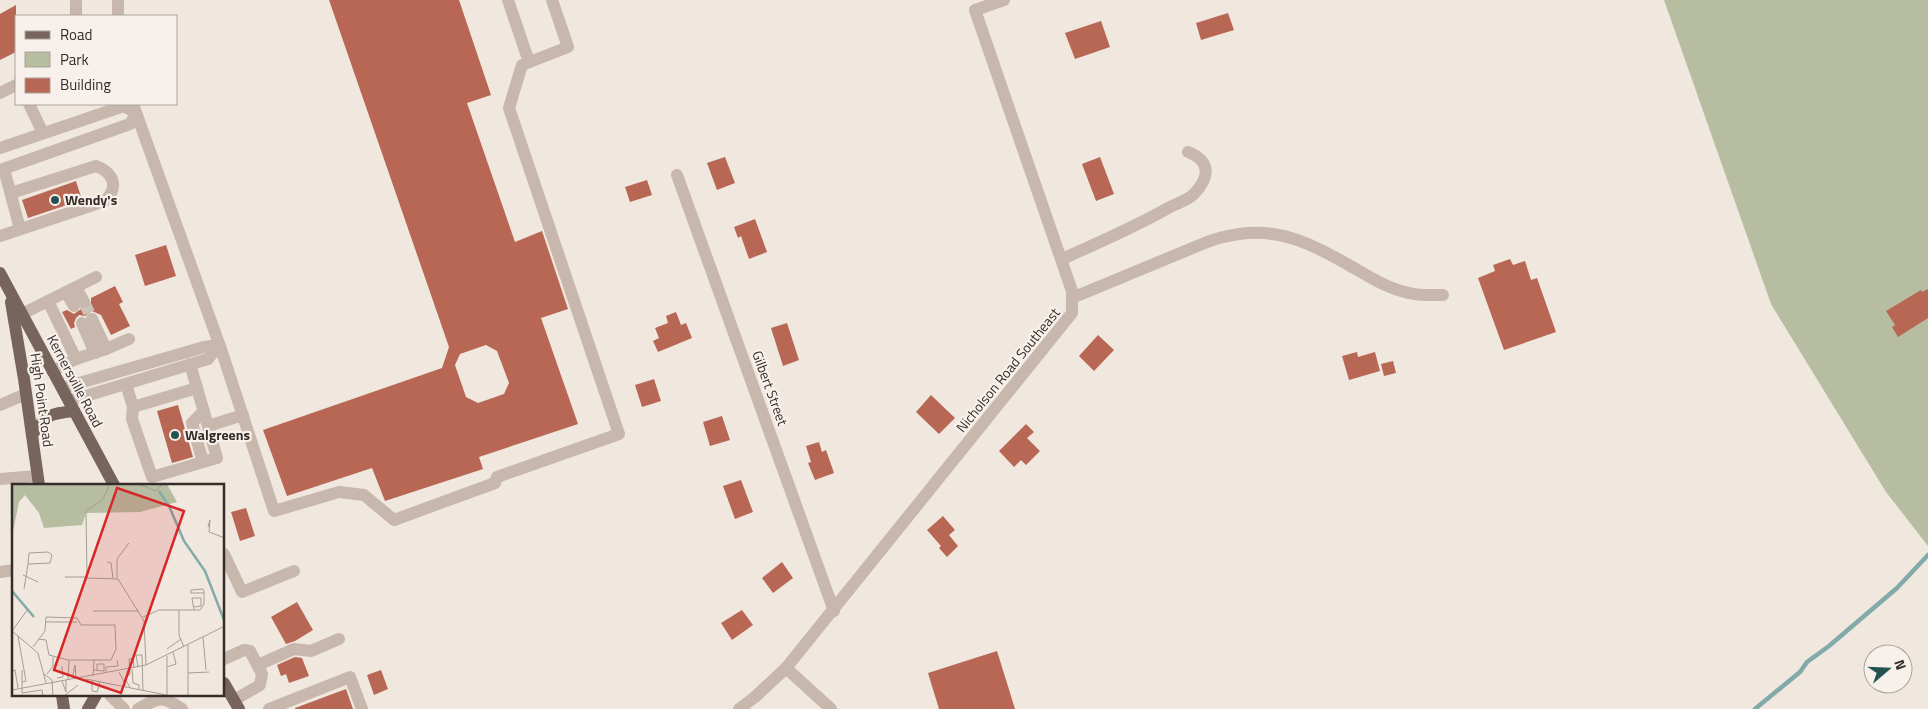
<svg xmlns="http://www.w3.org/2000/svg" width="1928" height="709" viewBox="0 0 1928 709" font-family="'Titillium Web',sans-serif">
	<rect width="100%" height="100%" fill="#f0e7df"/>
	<polygon fill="#b6bda0" points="1664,0 1928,0 1928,546 1886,492 1771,304"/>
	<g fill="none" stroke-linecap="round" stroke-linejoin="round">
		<polyline stroke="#81aaa9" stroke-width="4.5" points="1755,709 1800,672 1807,662 1829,646 1897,588 1928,555"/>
	</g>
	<g fill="#b86755" fill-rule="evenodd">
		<path d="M329 0H459L491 95 467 103 515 242 542 231 568 309 541 318 578 424 479 457 483 469 385 501 372 468 287 496 263 430 442 368 449 347ZM486 345 497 351 509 383 504 394 478 403 466 397 455 365 460 354Z"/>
		<polygon points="16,5 16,52 0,60 0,14"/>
		<polygon points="1228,13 1234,30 1201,40 1196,23"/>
		<polygon points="1101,21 1110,47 1075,59 1065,33"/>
		<polygon points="725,157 735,183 717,190 707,163"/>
		<polygon points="1100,157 1114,194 1096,201 1082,164"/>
		<polygon points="647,180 652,195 630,202 625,187"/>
		<polygon points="76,181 82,200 28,218 22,200"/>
		<polygon points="755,219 767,252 749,259 741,236 738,238 734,227"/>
		<polygon points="166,245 176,276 145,286 135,255"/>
		<polygon points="1510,259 1513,265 1525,261 1531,280 1537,278 1556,332 1504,350 1478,278 1495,271 1493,265"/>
		<polygon points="115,286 123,302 119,304 130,326 111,335 101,315 92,311 85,316 79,315 76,318 74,323 75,327 71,329 62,312 67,310 74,314 81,309 87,309 91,306 91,298"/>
		<polygon points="1928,289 1928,318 1898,337 1892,327 1895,325 1886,311 1921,290 1922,292"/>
		<polygon points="676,312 681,325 686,323 692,338 658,352 653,341 659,338 655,328 668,323 666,316"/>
		<polygon points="787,323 799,360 783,366 771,328"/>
		<polygon points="1098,335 1114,350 1094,371 1079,356"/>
		<polygon points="1357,352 1358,357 1375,352 1380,371 1349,380 1342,356"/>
		<polygon points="1393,361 1396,373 1384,376 1381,364"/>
		<polygon points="654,379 661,401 642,407 635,385"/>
		<polygon points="931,395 955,418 939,434 916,412"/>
		<polygon points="178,405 193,457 172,463 157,411"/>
		<polygon points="722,416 730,440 710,446 703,422"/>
		<polygon points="1026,424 1034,432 1027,438 1040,451 1026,465 1021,460 1014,467 999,451"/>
		<polygon points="819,442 822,452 826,450 834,473 815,480 808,463 811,462 806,446"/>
		<polygon points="741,480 753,512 735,519 723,486"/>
		<polygon points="246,508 255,536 240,541 231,512"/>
		<polygon points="943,516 955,530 949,535 958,546 947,557 939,548 941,546 927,530"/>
		<polygon points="782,562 793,578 773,593 762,578"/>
		<polygon points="297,602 313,630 295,641 286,644 271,617"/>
		<polygon points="742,610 753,625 732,640 721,623"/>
		<polygon points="997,651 1015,709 939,709 928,673"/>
		<polygon points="295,657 302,658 309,676 289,683 286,674 281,676 277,665"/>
		<polygon points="381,670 388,689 374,695 367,675"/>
		<polygon points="346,689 353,709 295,709 295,708"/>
	</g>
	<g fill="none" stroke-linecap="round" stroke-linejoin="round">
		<polyline stroke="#cbc2bb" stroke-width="12" stroke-dasharray="12 6" stroke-linecap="butt" points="84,302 92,319"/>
		<g stroke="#c7b7ac" stroke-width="12">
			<polyline points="118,0 118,16"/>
			<polyline points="508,0 529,62"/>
			<polyline points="76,16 76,0"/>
			<polyline points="0,93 16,85"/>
			<polyline points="29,104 43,133"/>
			<polyline points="133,104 222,352 274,511 339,492 364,495 394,520 495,483 497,477 619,434 509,108 522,65 568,47 552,0"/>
			<polyline points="0,148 124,106 136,113 130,124 0,170"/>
			<polyline points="4,169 20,229"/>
			<polyline points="677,175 834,611"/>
			<path d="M0 236 105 201C119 187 114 173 96 166L11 193"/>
			<path d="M1062 259C1098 243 1135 227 1170 207 1178 203 1188 200 1194 194 1210 177 1211 161 1188 152"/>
			<polyline points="76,287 84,302"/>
			<polyline points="66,292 74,306"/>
			<path d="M1072 298 1207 242C1266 221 1302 238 1354 268 1371 278 1389 289 1409 293 1420 296 1432 295 1443 295"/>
			<polyline points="48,301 76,359"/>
			<polyline points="22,314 96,277"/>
			<polyline points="92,319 106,349 129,339"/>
			<polyline points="82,323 95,353"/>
			<polyline points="190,364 197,388"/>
			<polyline points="52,371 76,359 106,349"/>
			<polyline points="126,384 133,407 132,419 152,477 217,458 197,388 133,407"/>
			<polyline points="62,388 204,347 219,345"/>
			<polyline points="69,401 208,359 219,345"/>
			<polyline points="0,405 26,394"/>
			<polyline points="208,426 243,415"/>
			<polyline points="203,462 192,423 204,411"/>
			<polyline points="0,479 37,476"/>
			<polyline points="224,554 242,592 294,571"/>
			<polyline points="0,572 14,570"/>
			<polyline points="224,659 244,650 250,651 262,674 260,685 234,700"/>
			<polyline points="258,665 294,649 311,651 339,639"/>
			<polyline points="786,668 831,709"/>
			<polyline points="110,695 124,709"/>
			<path d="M138 709C158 698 162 695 182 709"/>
			<polyline points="269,709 350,677 362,709"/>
			<polyline points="739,709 755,697 786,668 1072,313 1072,291 975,10 1004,0"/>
		</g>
		<g stroke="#76645d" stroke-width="12">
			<polyline points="0,273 114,485"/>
			<polyline points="11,302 24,379 39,485"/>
			<path d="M32 435C47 414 49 414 74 411"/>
			<polyline points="224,683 239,709"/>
			<polyline points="62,695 64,709"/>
			<polyline points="88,709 96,695"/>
		</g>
	</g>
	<g fill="#245253" stroke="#f8f1eb" stroke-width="2">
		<circle cx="55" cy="200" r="5"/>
		<circle cx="175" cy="435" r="5"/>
	</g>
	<g text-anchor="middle" stroke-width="4.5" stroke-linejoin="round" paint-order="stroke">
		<g font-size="14" font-weight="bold" fill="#362d2a" stroke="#f8f1eb" text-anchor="start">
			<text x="65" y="205">Wendy's</text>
			<text x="185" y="440">Walgreens</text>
		</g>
		<g font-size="14" fill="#362d2a" stroke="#f8f1eb">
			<text transform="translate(1008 370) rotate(-51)" y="5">Nicholson Road Southeast</text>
			<text transform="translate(75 381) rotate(62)" y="5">Kernersville Road</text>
			<text transform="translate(770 388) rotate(70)" y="5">Gilbert Street</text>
			<text transform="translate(42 400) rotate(82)" y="5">High Point Road</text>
		</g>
	</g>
	<g transform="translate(12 484)">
		<rect width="212" height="212" fill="#f0e7df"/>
		<path d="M0 0H155L165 18 128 28 74 29 70 41 32 44 27 29 13 11 7 18 0 52Z" fill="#b6bda0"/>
		<path fill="none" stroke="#81aaa9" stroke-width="2.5" d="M147 7 157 22 172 57 193 87 212 136M0 107 22 133"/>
		<path fill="none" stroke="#a69d97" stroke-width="1" d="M98 0 91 15 74 27 75 94 106 95 132 137 134 181M126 0 144 7 150 0M196 43 198 36 197 48 213 54M36 68 40 71 38 79 16 80 17 69ZM95 78 99 79 101 94M11 91 26 98M53 93H75M105 94V75L117 59M12 105 16 80M167 126V151L172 163M182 126 180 114H189V122L182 123M81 127H127M131 133 147 126H188L192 120V107L191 105 179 106V109H192M34 138H65M0 147 16 125M0 147 26 169 34 199M6 152 12 186M191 153 194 186M176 161V212M21 163 33 147 34 133 65 134 69 141H103L104 165 99 176H56L37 171 34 156 27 155M155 165 169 155M126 183 124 171H130L131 206M155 183 164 180 161 168M120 185 121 199 127 201V205M10 186V209L30 206 31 212M82 186 92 187V180H85V186M0 187 3 186 6 204M107 188 114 202M94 189V183L106 182 105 176M176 189 197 188M32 190 40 196 41 212M35 190 41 182V173M61 191 63 181 64 194M81 192 82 176M45 194 51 193 50 182M56 195 57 177M74 195 159 212M50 197 54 208V196M80 197V207L85 208 88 198M10 198 14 197 12 186M118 204 113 194 118 190 117 175 121 174 122 184M0 206 134 181 213 142M155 211V172M52 212 66 201"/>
		<path fill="#d62828" fill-opacity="0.15" stroke="#d62828" stroke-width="2.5" d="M105 4 172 27 109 209 42 186Z"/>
		<rect width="212" height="212" fill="none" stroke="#362d2a" stroke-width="2.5"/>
	</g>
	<rect x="15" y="15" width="162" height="90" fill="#f8f1eb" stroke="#aaa39e"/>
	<rect x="25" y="31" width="25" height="8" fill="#76645d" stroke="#aaa39e"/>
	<text x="60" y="40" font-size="15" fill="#362d2a">Road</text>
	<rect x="25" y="52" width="25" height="15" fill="#b6bda0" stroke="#aaa39e"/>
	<text x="60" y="65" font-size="15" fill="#362d2a">Park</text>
	<rect x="25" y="78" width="25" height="15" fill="#b86755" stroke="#aaa39e"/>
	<text x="60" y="90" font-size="15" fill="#362d2a">Building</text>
	<g transform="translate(1888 669) rotate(71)"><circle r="24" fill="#f8f1eb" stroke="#aaa39e"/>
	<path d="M0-4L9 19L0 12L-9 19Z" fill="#245253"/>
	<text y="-8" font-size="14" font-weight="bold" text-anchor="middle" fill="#362d2a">N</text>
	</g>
</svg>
